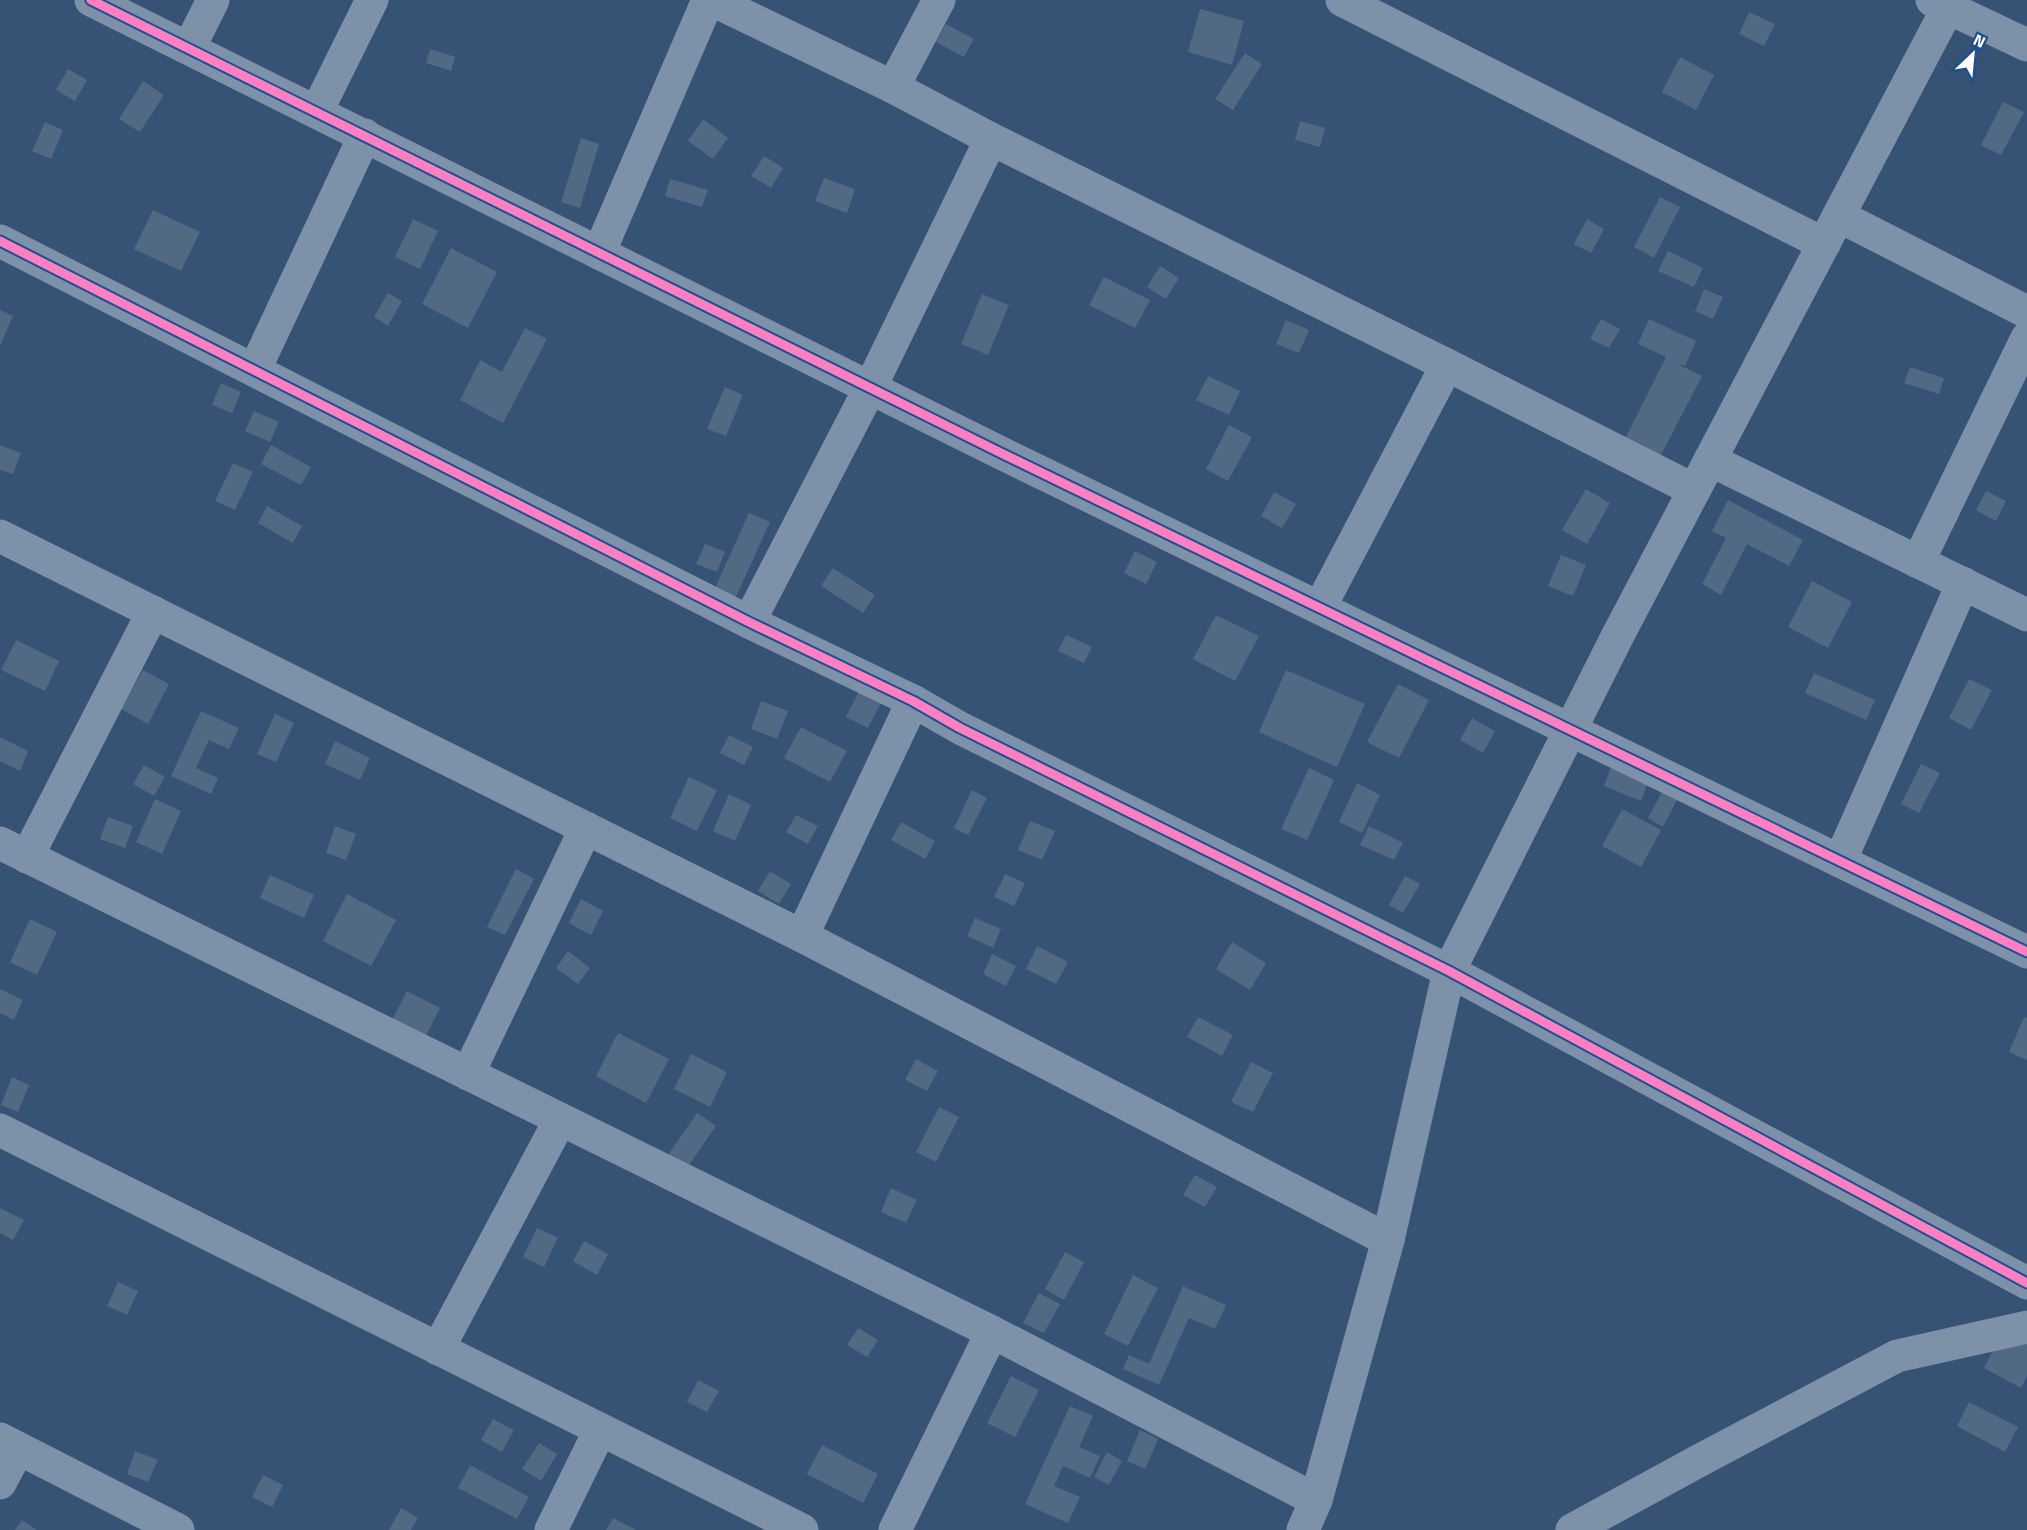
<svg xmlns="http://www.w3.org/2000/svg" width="2027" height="1530" viewBox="0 0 2027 1530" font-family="'Titillium Web',sans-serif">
	<rect width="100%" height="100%" fill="#365274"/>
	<g fill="#526984">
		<polygon points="1200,9 1244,21 1232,65 1188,52"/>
		<polygon points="1749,12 1775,24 1764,46 1739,34"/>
		<polygon points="946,24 974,39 964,57 936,42"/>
		<polygon points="430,49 455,57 451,71 426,63"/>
		<polygon points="1245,53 1262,64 1233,110 1215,99"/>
		<polygon points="1680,57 1714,75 1696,110 1662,92"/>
		<polygon points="68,69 87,80 75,101 56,90"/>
		<polygon points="143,81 164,95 140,132 119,119"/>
		<polygon points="2003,102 2024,112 2001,155 1981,145"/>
		<polygon points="703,119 728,138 713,159 688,141"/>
		<polygon points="1300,121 1325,128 1320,147 1295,140"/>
		<polygon points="45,122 63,130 51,159 32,151"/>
		<polygon points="581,138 599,144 580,208 561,202"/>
		<polygon points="764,156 783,168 771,188 751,176"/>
		<polygon points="824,178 855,189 847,213 815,201"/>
		<polygon points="670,179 708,190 702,207 665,196"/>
		<polygon points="1660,197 1680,207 1654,258 1634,247"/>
		<polygon points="153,210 200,232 181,271 134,249"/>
		<polygon points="413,219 438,231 420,269 395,257"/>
		<polygon points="1587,219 1604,229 1591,253 1574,244"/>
		<polygon points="451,248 497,272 468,328 422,304"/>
		<polygon points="1668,251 1703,268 1694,287 1658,271"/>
		<polygon points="1160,266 1179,278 1166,299 1147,287"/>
		<polygon points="1104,277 1150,300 1135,328 1089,305"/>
		<polygon points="1704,289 1723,297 1713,319 1695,311"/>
		<polygon points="388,293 402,301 388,326 374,317"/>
		<polygon points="982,294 1009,305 988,355 961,344"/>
		<polygon points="0,310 13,316 0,346"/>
		<polygon points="1601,319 1620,329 1609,348 1590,339"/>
		<polygon points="1649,319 1696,341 1685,366 1676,363 1702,376 1660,457 1625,439 1666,357 1638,344"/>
		<polygon points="1286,320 1309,330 1299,353 1276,344"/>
		<polygon points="525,328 547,339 503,423 460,400 480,360 502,372"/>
		<polygon points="1910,367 1944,378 1939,394 1904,383"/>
		<polygon points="1208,376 1240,391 1229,415 1196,400"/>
		<polygon points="221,383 241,392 232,413 212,405"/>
		<polygon points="725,387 743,395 726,436 707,429"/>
		<polygon points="254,411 279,422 270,442 245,431"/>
		<polygon points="1229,425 1252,437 1228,481 1206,469"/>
		<polygon points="0,445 21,453 13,474 0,470"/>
		<polygon points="271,445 311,467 301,485 261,464"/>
		<polygon points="233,463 253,472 235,510 215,501"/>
		<polygon points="1586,489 1610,503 1587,544 1562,530"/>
		<polygon points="1986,491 2006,501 1996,521 1976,510"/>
		<polygon points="1274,492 1296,504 1282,528 1261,516"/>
		<polygon points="1728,500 1803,540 1789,566 1747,544 1721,595 1702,584 1726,538 1712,531"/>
		<polygon points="267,506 302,526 293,543 258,523"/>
		<polygon points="749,513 770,522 736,597 715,588"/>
		<polygon points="705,544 725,552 717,572 696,564"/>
		<polygon points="1135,551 1157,562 1146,584 1124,573"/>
		<polygon points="1561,555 1586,565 1573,596 1548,586"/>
		<polygon points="833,568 875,595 863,613 821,586"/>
		<polygon points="1812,581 1852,602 1828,648 1788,627"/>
		<polygon points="1216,615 1259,636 1235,681 1193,659"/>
		<polygon points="1066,635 1092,647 1084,663 1058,651"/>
		<polygon points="16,640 59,661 45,691 1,670"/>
		<polygon points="143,670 169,684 148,724 121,709"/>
		<polygon points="1286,670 1365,704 1337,767 1259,732"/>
		<polygon points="1814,673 1875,700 1866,720 1805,693"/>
		<polygon points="1969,679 1992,690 1971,730 1949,718"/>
		<polygon points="1398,684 1429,700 1399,758 1367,742"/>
		<polygon points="861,687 883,699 868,728 846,717"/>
		<polygon points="761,701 788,711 777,739 751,729"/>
		<polygon points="201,711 239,728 229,749 209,740 196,768 218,778 211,794 171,776"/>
		<polygon points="275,714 294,723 276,762 257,754"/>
		<polygon points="1472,718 1495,731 1483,753 1460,740"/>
		<polygon points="801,727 847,751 830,782 784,758"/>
		<polygon points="729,735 753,747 744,765 720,753"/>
		<polygon points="0,737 28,751 20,771 0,761"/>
		<polygon points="335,741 370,758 360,780 325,764"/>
		<polygon points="1613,762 1650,777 1641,801 1604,786"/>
		<polygon points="1921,764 1940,773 1919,813 1901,804"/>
		<polygon points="144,765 165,777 154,796 133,784"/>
		<polygon points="1309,768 1334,780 1307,840 1281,829"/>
		<polygon points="689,777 717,790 697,831 670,818"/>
		<polygon points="1357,783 1380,795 1362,833 1339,822"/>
		<polygon points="1665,786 1680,794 1663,827 1648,818"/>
		<polygon points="972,790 987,798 968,835 954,828"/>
		<polygon points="729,794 751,805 735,841 713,831"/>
		<polygon points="155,799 181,811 162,854 136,842"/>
		<polygon points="1622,809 1661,830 1641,867 1602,846"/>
		<polygon points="796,815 818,826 808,844 786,832"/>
		<polygon points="108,817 133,826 125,848 100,839"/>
		<polygon points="1030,821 1055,831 1042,860 1018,850"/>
		<polygon points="901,822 935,841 925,859 891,840"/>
		<polygon points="335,826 356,834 346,860 326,853"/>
		<polygon points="1369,826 1403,843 1394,860 1360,845"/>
		<polygon points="516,869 534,879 505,935 487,927"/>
		<polygon points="770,871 791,884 779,904 758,891"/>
		<polygon points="1005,874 1025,883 1014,906 994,897"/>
		<polygon points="270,875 314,895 304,918 260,898"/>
		<polygon points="1405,876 1420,884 1403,913 1389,905"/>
		<polygon points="347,894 396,920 371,966 323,941"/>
		<polygon points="581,899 603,911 591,935 569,923"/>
		<polygon points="975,918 1001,929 993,948 967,936"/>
		<polygon points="30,919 57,932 37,975 10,962"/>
		<polygon points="1232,942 1266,963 1250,990 1216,969"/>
		<polygon points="1037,946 1068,962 1056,984 1026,969"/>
		<polygon points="568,951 590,968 578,984 556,968"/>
		<polygon points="992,954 1016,966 1006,986 983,974"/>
		<polygon points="0,989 23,1000 14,1020 0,1013"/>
		<polygon points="407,991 440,1008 422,1044 389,1026"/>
		<polygon points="1198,1017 1233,1035 1222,1056 1187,1037"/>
		<polygon points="2024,1017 2027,1018 2027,1060 2009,1052"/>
		<polygon points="618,1033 669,1059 646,1103 596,1076"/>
		<polygon points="691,1054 727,1072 710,1107 674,1089"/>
		<polygon points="916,1059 938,1071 927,1091 905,1080"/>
		<polygon points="1251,1062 1273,1073 1253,1112 1231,1102"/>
		<polygon points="12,1077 29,1085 18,1112 1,1105"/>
		<polygon points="939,1107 959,1117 936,1162 916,1152"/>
		<polygon points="697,1113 716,1126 682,1175 663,1162"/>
		<polygon points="1195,1175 1217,1187 1205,1207 1183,1195"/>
		<polygon points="891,1188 917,1200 906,1223 881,1212"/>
		<polygon points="0,1208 24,1220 13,1240 0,1233"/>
		<polygon points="537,1228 558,1238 544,1267 523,1257"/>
		<polygon points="584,1241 608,1254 597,1275 573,1261"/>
		<polygon points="1065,1252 1084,1262 1064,1300 1045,1289"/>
		<polygon points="1133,1275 1158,1288 1128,1346 1104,1334"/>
		<polygon points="118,1282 138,1291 127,1315 107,1306"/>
		<polygon points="1183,1286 1226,1305 1215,1329 1189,1318 1159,1385 1123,1369 1129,1355 1149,1364"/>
		<polygon points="1039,1293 1060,1304 1044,1333 1023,1323"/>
		<polygon points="2010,1317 2027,1325 2027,1376 2021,1388 1984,1368"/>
		<polygon points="858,1328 878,1340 867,1357 847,1345"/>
		<polygon points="1011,1376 1039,1390 1015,1437 987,1423"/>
		<polygon points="698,1380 719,1391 707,1412 687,1402"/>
		<polygon points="1969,1402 2018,1427 2005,1452 1957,1426"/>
		<polygon points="1070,1406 1093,1416 1079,1447 1100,1456 1090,1478 1063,1466 1054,1486 1080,1497 1068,1523 1025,1504"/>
		<polygon points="493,1419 514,1430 502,1452 481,1440"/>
		<polygon points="1140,1430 1158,1439 1145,1469 1127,1461"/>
		<polygon points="539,1443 557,1454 541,1481 522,1469"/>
		<polygon points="822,1445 878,1474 863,1503 807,1474"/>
		<polygon points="135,1451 158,1460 148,1482 127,1474"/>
		<polygon points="1107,1452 1122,1461 1109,1485 1094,1477"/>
		<polygon points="470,1465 529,1497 517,1519 458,1488"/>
		<polygon points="263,1475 283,1485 272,1507 252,1497"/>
		<polygon points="401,1508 418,1518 411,1530 389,1530"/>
		<polygon points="613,1518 636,1530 606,1530"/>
		<polygon points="22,1520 37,1530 15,1530"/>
	</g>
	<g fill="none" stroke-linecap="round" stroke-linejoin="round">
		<g stroke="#7d92a8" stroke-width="33">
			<polyline points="91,0 1001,453 2027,952"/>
			<polyline points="712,0 893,87 991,139 1447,365 1694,490"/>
			<polyline points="1342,0 1824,244"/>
			<polyline points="1932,0 2027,45"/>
			<polyline points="189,48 213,0"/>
			<polyline points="893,87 939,0"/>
			<polyline points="317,111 372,0"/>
			<polyline points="1839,216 2027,312"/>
			<polyline points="0,241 749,622 913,701 960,728 1449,971 2027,1283"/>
			<polyline points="599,253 708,0"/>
			<polyline points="255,369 365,135"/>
			<polyline points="1710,460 2027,615"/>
			<polyline points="0,536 802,936 1388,1240"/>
			<polyline points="1918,562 2027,338"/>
			<polyline points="1320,607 1447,365"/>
			<polyline points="749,622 870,388 991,139"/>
			<polyline points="0,843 992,1332 1316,1500"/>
			<polyline points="27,857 153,612"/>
			<polyline points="1840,861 1963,583"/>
			<polyline points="802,936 913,701"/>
			<polyline points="468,1074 586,828"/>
			<polyline points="0,1130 802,1530"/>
			<polyline points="438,1349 560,1120"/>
			<polyline points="0,1439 178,1530"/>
			<polyline points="0,1483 18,1449"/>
			<polyline points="551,1530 600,1430"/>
			<polyline points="895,1530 992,1332"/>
			<polyline points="1303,1530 1316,1500 1388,1240 1449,971 1617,637 1952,0"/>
			<polyline points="1572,1530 1704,1458 1897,1356 2027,1327"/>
		</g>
		<g stroke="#1b4f8f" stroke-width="13">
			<g id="cycleway">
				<polyline points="91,0 1001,453 2027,952"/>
				<polyline points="0,241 749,622 913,701 960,728 1449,971 2027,1283"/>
			</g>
		</g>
		<use href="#cycleway" stroke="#ff80c0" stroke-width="9"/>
	</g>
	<g transform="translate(1973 54) rotate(26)" stroke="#1b4f8f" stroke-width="4.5" paint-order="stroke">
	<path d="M0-4.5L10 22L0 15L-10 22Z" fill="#ffffff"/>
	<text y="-9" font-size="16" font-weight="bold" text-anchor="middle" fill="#ffffff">N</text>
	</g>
</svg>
